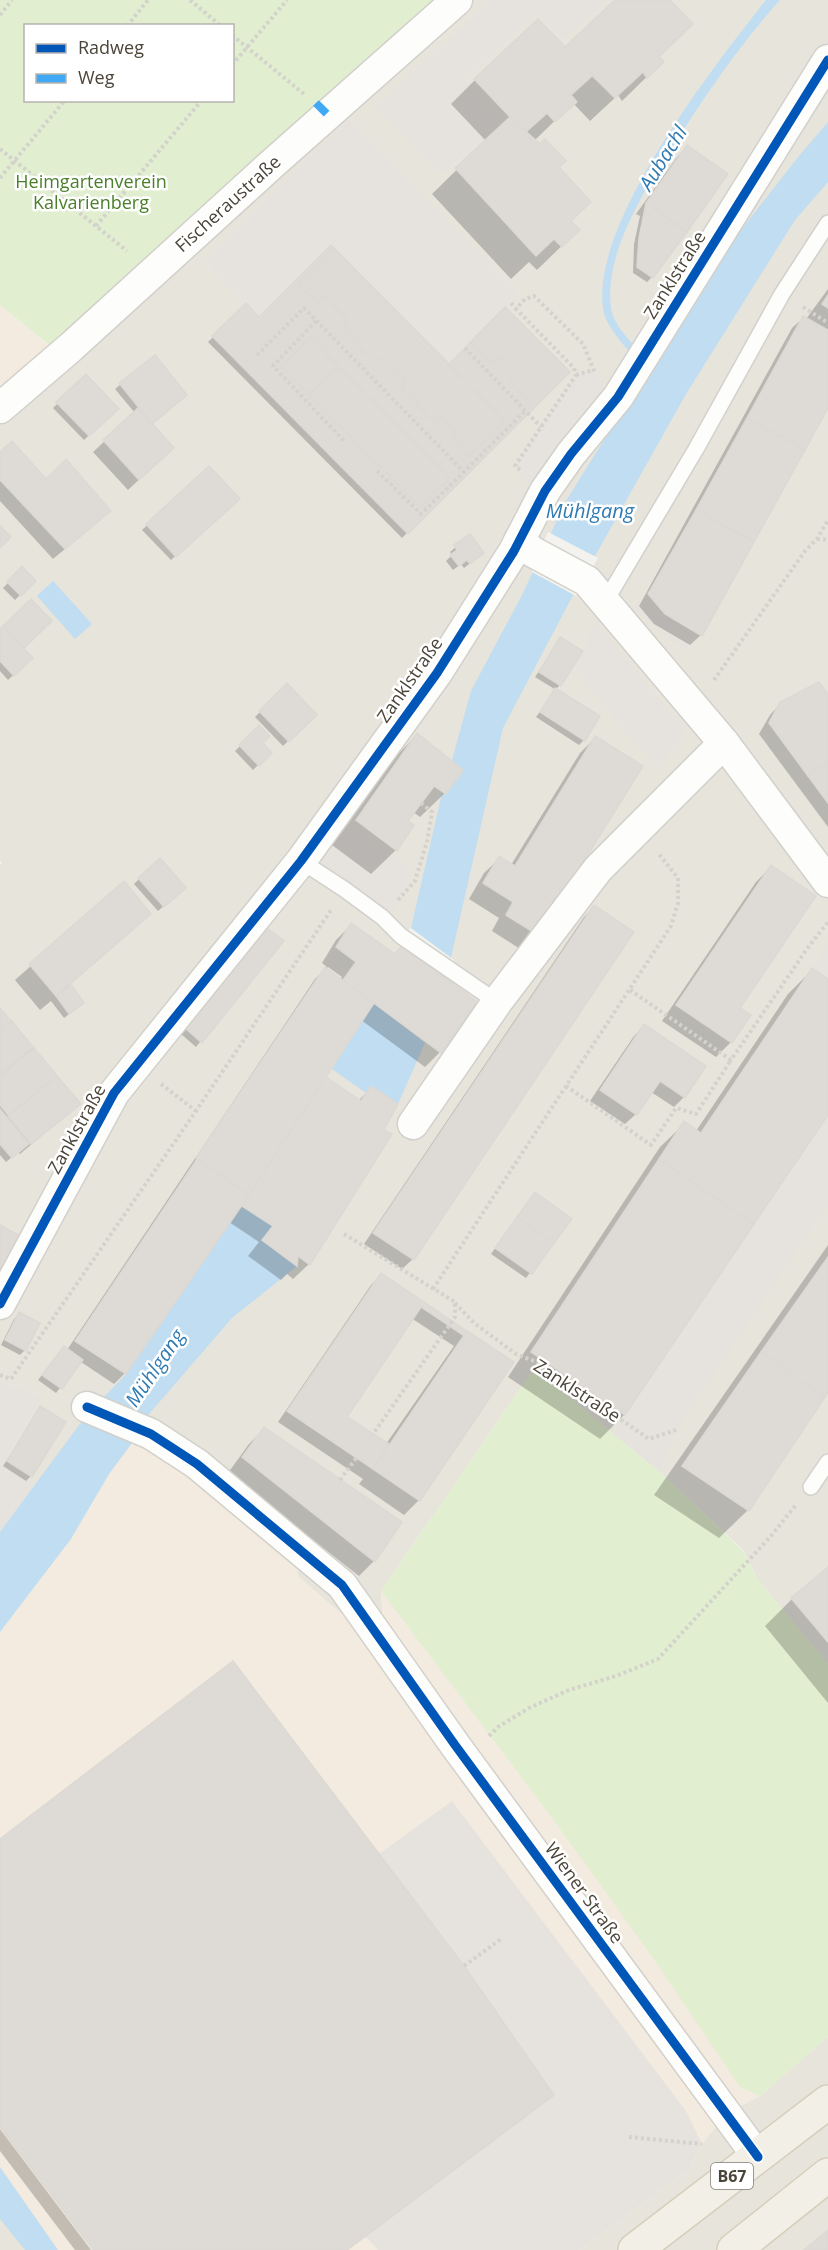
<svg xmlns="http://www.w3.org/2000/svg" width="828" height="2250" viewBox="0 0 828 2250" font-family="'Open Sans',sans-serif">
	<rect width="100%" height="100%" fill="#f4f2ee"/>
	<g fill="#e7e4dc">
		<polygon points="444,0 828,0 828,1664 758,1580 743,1550 660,1472 534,1369 381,1591 385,1647 338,1611 135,1439 0,1632 0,865 2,863 0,861 0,423"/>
		<polygon points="828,2037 828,2250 580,2250 690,2168 702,2144 726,2113 760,2096"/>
		<polygon points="0,2167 58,2250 0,2250"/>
	</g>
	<g fill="#f3ebdf">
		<polygon points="0,305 67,361 0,423"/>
		<polygon points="135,1439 299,1538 298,1576 338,1611 385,1646 381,1591 536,1796 828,1664 828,2037 760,2096 726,2113 702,2144 690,2168 580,2250 58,2250 0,2167 0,1632 71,1539 109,1474"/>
	</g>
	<g fill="#e1eecf" fill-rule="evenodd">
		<path d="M0 0H444L54 349 0 305ZM26 26H232V100H26Z"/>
		<polygon points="534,1369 660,1472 743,1551 758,1580 828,1664 828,2037 760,2096 740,2087 653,1958 555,1822 381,1591"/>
	</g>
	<g fill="#e6e3df">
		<polygon points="490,0 606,0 563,40 536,12 465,79 501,118 441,175 376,107"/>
		<polygon points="349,119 519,294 449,364 334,249 259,317 204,261"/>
		<polygon points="593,370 618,397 533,494 515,466 576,375"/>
		<polygon points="644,597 692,637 685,651 634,608"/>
		<polygon points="595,623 684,730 683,737 658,768 575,671"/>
		<polygon points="350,823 412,870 388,922 315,870"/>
		<polygon points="828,944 828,979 812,968"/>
		<polygon points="828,1115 828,1205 676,1430 660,1472 614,1434"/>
		<polygon points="0,1383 41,1397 2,1463 33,1487 0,1532"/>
		<polygon points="452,1801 686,2111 702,2144 690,2168 580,2250 378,2250 365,2236 464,1966 379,1854"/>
	</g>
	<g fill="#c0ddf1">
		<path d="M766 0H780C744 40 713 84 684 129 653 177 603 248 611 308 613 326 636 347 648 360L685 301 799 156 828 122V182L795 220 686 394 571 599 503 728 448 971 426 963 402 945 411 928 442 793 444 795 463 770 452 760 471 691 522 595 566 501 627 403 644 367C631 353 605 328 603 308 591 223 714 66 766 0Z"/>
		<polygon points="53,581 92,624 75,639 37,596"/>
		<polygon points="374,1003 425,1043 398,1104 371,1086 366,1093 332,1069"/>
		<polygon points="242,1206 273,1226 262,1240 297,1266 232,1318 144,1420 135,1439 109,1474 71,1539 0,1632 0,1532 85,1417 126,1374"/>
		<polygon points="0,2167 58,2250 25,2250 0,2219"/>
	</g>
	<g fill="#f4f2ee">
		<polygon points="548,532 598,558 576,596 532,572 533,564"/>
		<polygon points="411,928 454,960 448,979 403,945 400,948 399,944 405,933"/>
	</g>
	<g fill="#0003" fill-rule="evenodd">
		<polygon points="617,0 668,0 658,57 662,62 622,101 618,95 590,121 573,103 534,141 558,168 570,221 578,230 537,270 529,262 511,279 432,194 486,141 451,104 475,80 564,50"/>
		<polygon points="688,147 652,277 647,282 633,273 634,244 640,216 636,214 677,157"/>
		<polygon points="828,289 828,405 701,635 690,645 654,624 639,606 792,328 803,318 806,319"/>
		<polygon points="246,305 259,319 449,366 568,372 402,538 208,342"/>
		<polygon points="155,357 151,424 162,458 128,490 93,452 135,413 115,389"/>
		<polygon points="86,376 112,414 84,440 53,408"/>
		<polygon points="0,454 46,481 99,521 53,559 0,501"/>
		<polygon points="209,468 238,499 171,560 142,530"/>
		<polygon points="469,536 477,558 464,568 461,564 453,570 446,561 452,555 450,552"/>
		<polygon points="22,569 34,581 15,600 3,588"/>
		<polygon points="31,602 50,621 22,648 31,658 8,680 0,671 0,631"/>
		<polygon points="561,639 560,685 555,690 584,740 579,745 536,717 556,690 535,677"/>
		<polygon points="287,685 315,715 283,746 255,717"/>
		<polygon points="828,696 828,827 759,734 770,715 781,703"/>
		<polygon points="259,727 260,743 270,753 253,770 235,751"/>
		<polygon points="417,735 445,793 420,817 413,812 406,822 412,825 396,850 371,874 332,845 393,759"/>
		<polygon points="595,738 537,935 522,950 492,931 499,918 469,899 484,873 500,858 511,865 580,753"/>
		<polygon points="771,867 731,1042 716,1057 662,1021 756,882"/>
		<polygon points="139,879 179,893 158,911 134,884"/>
		<polygon points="123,884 149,914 69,985 82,1003 77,1008 64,1018 51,1001 40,1010 15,980"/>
		<polygon points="594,907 413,1259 402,1269 364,1244 584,917"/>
		<path d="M351 925 440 1052 425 1067 361 1020 320 1085 326 1079 358 1101 371 1088 309 1264 293 1279 287 1274 281 1280 248 1256 259 1242 229 1222 125 1373 114 1384 81 1362 56 1393 38 1380 59 1353 64 1348 67 1350 315 979 327 967 322 963 336 940ZM328 967 342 977 340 980 326 969Z"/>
		<polygon points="267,930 282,941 196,1047 181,1034"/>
		<polygon points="812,970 828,981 828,1112 624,1415 600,1439 508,1377 660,1147 685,1123 696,1131 788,994"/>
		<polygon points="11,1022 79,1104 20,1154 18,1152 6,1162 0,1155 0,1031"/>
		<polygon points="644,1026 684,1097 674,1107 651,1092 636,1114 625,1124 590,1101 634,1036"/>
		<polygon points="530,1199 570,1219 526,1278 491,1254"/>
		<polygon points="828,1245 828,1390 748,1510 719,1538 654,1495"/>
		<path d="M381 1275 511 1363 419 1500 404 1515 359 1484 363 1479 278 1422 371 1285ZM411 1318 454 1346 386 1444 345 1417Z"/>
		<polygon points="19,1314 25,1350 20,1355 1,1345 14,1319"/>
		<polygon points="41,1408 31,1476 26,1481 3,1466"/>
		<polygon points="264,1429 400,1522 374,1561 359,1576 228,1473 249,1444"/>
		<polygon points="828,1569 828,1703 765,1626 792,1599"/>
		<polygon points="0,1841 552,2095 541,2105 347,2250 95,2250 0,2124"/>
		<polygon points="0,2129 91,2250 75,2250 0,2151"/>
	</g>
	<g fill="#dedbd6" stroke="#dcd9d4" stroke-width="1.5">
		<polygon points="615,0 670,0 693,24 659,57 664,62 647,78 643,72 615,98 564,48"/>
		<polygon points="538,19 593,75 571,95 577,102 555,122 547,113 527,131 510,117 474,79"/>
		<polygon points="510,117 540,144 545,139 566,161 559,167 591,202 571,221 580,230 562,247 554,239 536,256 455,168"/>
		<polygon points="687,145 728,174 687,232 646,203"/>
		<polygon points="646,203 687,232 653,278 637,267 639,238"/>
		<polygon points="331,245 449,364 505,307 570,372 408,534 212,336 246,303 259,317"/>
		<polygon points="333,248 505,421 469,456 452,438 458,432 439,415 433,421 401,387 407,381 383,356 376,364 342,328 348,321 325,296 318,304 298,284"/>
		<polygon points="828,295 828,308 822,304"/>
		<polygon points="505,307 565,367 530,402 509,380 516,374 499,356 491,364 471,342"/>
		<polygon points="803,316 828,330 828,408 805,450 747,418"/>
		<polygon points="311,337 339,367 309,395 281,366"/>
		<polygon points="155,355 187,395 152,424 119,383"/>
		<polygon points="339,367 450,478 420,507 309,395"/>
		<polygon points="86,374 119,409 89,436 56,402"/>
		<polygon points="138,408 174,448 139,480 103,440"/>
		<polygon points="747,418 805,450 754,542 696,510"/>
		<polygon points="12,441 46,479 66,459 111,511 65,549 0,480 0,452"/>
		<polygon points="209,466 240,499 176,557 146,524"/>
		<polygon points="696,510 754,542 702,636 665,614 648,594"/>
		<polygon points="0,526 11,537 0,548"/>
		<polygon points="470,534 484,553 470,564 467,560 459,566 450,555 457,550 454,545"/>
		<polygon points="22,566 36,581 21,596 7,582"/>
		<polygon points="31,599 52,621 24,648 3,626"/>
		<polygon points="3,626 33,658 14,676 0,661 0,629"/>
		<polygon points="560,637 583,651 561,686 539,672"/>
		<polygon points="819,682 828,694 828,761 808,776 769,723 780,702"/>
		<polygon points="287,683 317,715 289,742 259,711"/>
		<polygon points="555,688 600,716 585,741 540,712"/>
		<polygon points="259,725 270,736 263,743 272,753 259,766 239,745"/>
		<polygon points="417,733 463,770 446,794 434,786 408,821 414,825 397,851 356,820"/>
		<polygon points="595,736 643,766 538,935 506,915 513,902 483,883 499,856 515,866"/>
		<polygon points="828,761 828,803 808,776"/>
		<polygon points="160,858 186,888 164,907 138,878"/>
		<polygon points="771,865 816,896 740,1008 751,1015 732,1043 676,1005"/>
		<polygon points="124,881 151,914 56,996 29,964"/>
		<polygon points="594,905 634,932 414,1260 373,1233"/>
		<polygon points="351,923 395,954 402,945 477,1002 441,1053 343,980 356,962 336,947"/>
		<polygon points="267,928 284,941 202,1043 185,1028"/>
		<polygon points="325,967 374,1003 249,1195 196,1158"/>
		<polygon points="812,968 828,979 828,1115 754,1224 659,1159 684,1121 701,1133"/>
		<polygon points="71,985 84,1003 69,1014 56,996"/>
		<polygon points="0,1008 9,1019 0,1027"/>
		<polygon points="11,1020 33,1047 0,1075 0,1029"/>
		<polygon points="644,1024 706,1066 685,1098 660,1081 637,1115 600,1090"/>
		<polygon points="34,1048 57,1076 8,1115 0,1105 0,1076"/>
		<polygon points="57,1076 81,1104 31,1144 8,1116"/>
		<polygon points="326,1077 361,1101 371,1086 398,1104 384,1130 392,1134 310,1265 298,1256 297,1266 262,1240 273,1226 242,1206"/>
		<polygon points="0,1109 29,1144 12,1158 0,1144"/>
		<polygon points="197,1159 249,1195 126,1374 75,1341"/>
		<polygon points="659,1159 754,1224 625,1415 531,1352"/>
		<polygon points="535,1192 572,1219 554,1243 517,1217"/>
		<polygon points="517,1217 554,1243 532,1274 495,1248"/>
		<polygon points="0,1225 20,1236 0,1272"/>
		<polygon points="828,1257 828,1392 825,1397 761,1352"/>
		<polygon points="381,1273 467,1331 463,1335 421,1307 347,1417 389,1444 373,1469 287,1411"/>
		<polygon points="19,1312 40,1323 26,1351 5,1340"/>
		<polygon points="467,1331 514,1362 420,1501 373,1469"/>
		<polygon points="64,1346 83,1360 62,1389 42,1375"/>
		<polygon points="761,1352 825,1397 749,1511 682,1466"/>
		<polygon points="40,1406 66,1422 32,1477 7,1461"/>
		<polygon points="264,1427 402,1522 375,1562 242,1457"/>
		<polygon points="828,1567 828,1642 791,1598"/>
		<polygon points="233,1661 464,1966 554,2095 347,2250 93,2250 0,2127 0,1839"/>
		<polygon points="828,2230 828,2250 804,2250"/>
	</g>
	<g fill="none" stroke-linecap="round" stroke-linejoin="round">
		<g stroke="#d2d0cb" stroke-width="18">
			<g id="service">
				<polyline points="605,602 696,449 782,294 828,223"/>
				<polyline points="301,861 344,889 382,917 401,936 497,1002"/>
				<polyline points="811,1487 828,1462"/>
			</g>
		</g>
		<g stroke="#d2d0cb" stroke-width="33">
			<g id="minor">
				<polyline points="0,408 71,347 272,164 457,0"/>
				<polyline points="519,541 533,552 587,581 724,743 828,882"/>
				<polyline points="413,1124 497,1002 598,869 724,743"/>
				<polyline points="0,1304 114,1093 301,861 437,673 514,551 545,491 571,454 618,397 828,60"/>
				<polyline points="87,1407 151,1434 197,1464 342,1585 455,1745 758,2157"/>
			</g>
		</g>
		<g stroke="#d6cebb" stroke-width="36">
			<g id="primary">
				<polyline points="635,2250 828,2102"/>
				<polyline points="734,2250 828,2175"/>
			</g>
		</g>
		<g stroke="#d3d2cc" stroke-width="4" stroke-dasharray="3 3" stroke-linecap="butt">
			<polyline points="190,0 221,26"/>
			<polyline points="0,15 12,0"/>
			<polyline points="127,26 148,0"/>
			<polyline points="232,35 304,94"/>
			<polyline points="232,65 287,0"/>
			<polyline points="0,149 127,251"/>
			<polyline points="0,178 65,100"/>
			<polyline points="96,226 202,100"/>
			<polyline points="511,303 516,309"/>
			<polyline points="803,307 828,323"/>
			<polyline points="316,321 273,366 346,443"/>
			<polyline points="465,348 541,427"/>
			<polyline points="257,355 304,308 464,472 525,411"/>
			<polyline points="576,375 593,370"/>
			<polyline points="520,470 515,466 576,375 574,368 516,309 525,299 534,296 583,344 595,373"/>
			<polyline points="377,471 421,514 464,472"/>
			<polyline points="817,539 828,540"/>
			<polyline points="714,680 805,551 817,539 828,520"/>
			<polyline points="398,900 415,881 427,842 432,812 421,803"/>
			<polyline points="630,990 731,1060 809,946 828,922"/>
			<polyline points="161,1084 196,1111"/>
			<polyline points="566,1086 651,1145 676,1108 696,1114 731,1060"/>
			<polyline points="344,1234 455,1302 455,1317 373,1434"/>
			<polyline points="433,1289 671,926 678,903 678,878 658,853"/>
			<polyline points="455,1303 474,1323 516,1354 539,1363 649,1439 676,1430"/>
			<polyline points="0,1375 11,1379 196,1111 331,910"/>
			<polyline points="340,1480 357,1457"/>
			<polyline points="489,1736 498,1727 529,1708 569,1690 616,1676 658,1659 771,1536 796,1505"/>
			<polyline points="464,1966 501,1939"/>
			<polyline points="629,2137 702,2144"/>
		</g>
		<use href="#service" stroke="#fdfdfc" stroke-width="15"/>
		<use href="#minor" stroke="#fdfdfc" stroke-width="30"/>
		<use href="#primary" stroke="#f2efe6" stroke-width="33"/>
		<polyline stroke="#3fa9f5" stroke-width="8" stroke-dasharray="15 8" stroke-linecap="butt" points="316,103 328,115"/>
		<g stroke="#fff" stroke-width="13">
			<g id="cycleway">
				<polyline points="0,1304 114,1093 301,861 437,673 514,551 545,491 571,454 618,397 828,60"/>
				<polyline points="87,1407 151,1434 197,1464 342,1585 455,1745 758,2157"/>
			</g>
		</g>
		<use href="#cycleway" stroke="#0057b8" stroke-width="9"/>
	</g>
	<g text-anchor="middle" stroke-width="5" stroke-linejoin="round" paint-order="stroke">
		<rect fill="#fff" stroke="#817c74" stroke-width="1.5" x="711" y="2163" width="42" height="26" rx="4.5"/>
		<g font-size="16" font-weight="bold" fill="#4b4439">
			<text x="732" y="2182">B67</text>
		</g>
		<g font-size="18" fill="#4a7f2a" stroke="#fff">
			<text x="91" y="188">Heimgartenverein<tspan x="91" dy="21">Kalvarienberg</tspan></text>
		</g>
		<g font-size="18" fill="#4b4439" stroke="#fff">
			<text transform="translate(228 204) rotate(-42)" y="6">Fischeraustraße</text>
			<text transform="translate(675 275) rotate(-58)" y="6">Zanklstraße</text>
			<text transform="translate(410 680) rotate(-55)" y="6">Zanklstraße</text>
			<text transform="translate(77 1129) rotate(-61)" y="6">Zanklstraße</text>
			<text transform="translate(577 1391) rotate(33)" y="6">Zanklstraße</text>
			<text transform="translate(584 1893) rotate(54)" y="6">Wiener Straße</text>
		</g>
		<g font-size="20" font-style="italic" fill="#2e7ab2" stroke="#fff">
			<text transform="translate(663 158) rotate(-58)" y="7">Aubachl</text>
			<text x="590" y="518">Mühlgang</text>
			<text transform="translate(155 1368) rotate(-56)" y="7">Mühlgang</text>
		</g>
	</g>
	<rect x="24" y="24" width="210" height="78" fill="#ffffff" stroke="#b7b4b0" stroke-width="1.5"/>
	<rect x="36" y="44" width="30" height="9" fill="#0057b8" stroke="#b7b4b0" stroke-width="1.5"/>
	<text x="78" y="54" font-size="18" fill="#4b4439">Radweg</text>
	<rect x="36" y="74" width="30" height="9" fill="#3fa9f5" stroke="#b7b4b0" stroke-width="1.5"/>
	<text x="78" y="84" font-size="18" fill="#4b4439">Weg</text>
</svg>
